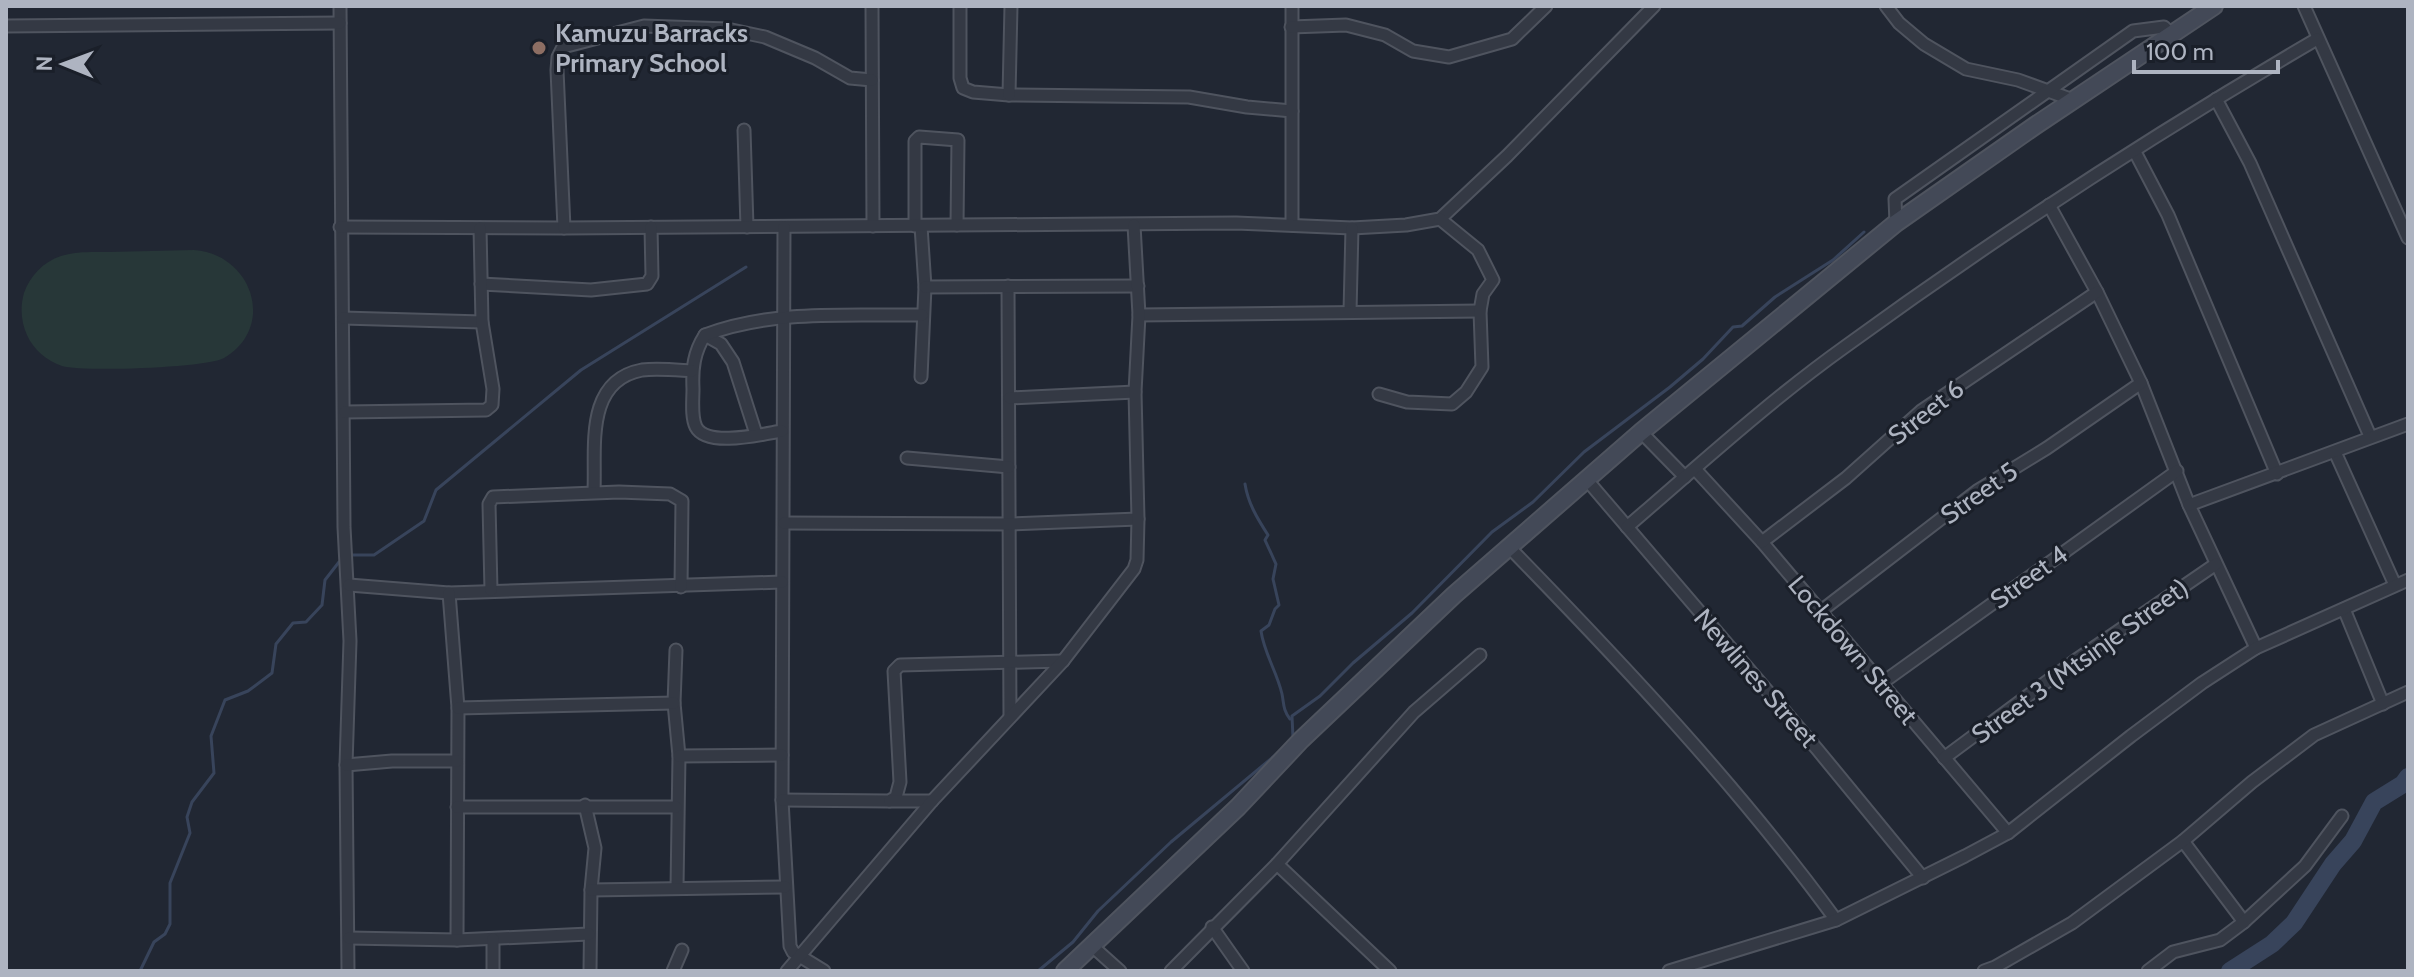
<svg xmlns="http://www.w3.org/2000/svg" width="2414" height="977" viewBox="0 0 2414 977" font-family="Cabin,sans-serif">
	<rect width="100%" height="100%" fill="#212733"/>
	<path fill="#273738" d="M194 250C252 254 277 327 224 358 206 368 83 372 62 366 47 361 33 349 27 335 21 322 20 307 24 293 30 276 43 262 61 256 76 251 94 252 109 252 137 251 166 251 194 250Z"/>
	<g fill="none" stroke-linecap="round" stroke-linejoin="round">
		<g stroke="#38445b" stroke-width="3">
			<path d="M1245 484C1248 503 1257 518 1268 535L1265 540 1276 564 1273 579 1279 605 1275 609 1269 625 1261 631C1264 653 1277 672 1282 694 1284 704 1283 710 1290 719"/>
			<polyline points="352,555 374,555 424,521 436,490 581,370 746,267"/>
			<polyline points="1293,738 1292,716 1320,696 1353,663 1412,613 1492,532 1533,502 1584,452 1670,387 1703,359 1733,327 1742,326 1775,297 1833,260 1864,232"/>
			<polyline points="140,971 154,942 165,934 170,924 170,883 190,833 187,817 192,802 214,773 211,736 225,700 248,691 272,673 276,644 293,623 306,622 322,605 325,580 339,562"/>
			<polyline points="1038,971 1073,942 1098,911 1171,842 1279,752"/>
		</g>
		<polyline stroke="#38445b" stroke-width="18" points="2230,971 2272,944 2294,923 2333,864 2353,841 2374,802 2403,784 2408,777"/>
		<g stroke="#4f545f" stroke-width="15">
			<g id="street">
				<polyline points="340,6 344,527 350,641 346,765 348,971"/>
				<polyline points="872,6 873,226"/>
				<polyline points="960,6 960,78 963,88 973,92 1009,95 1189,97 1247,107 1292,111"/>
				<polyline points="1292,6 1292,225"/>
				<polyline points="1886,6 1899,23 1924,44 1966,69 2018,80 2073,100"/>
				<polyline points="2304,6 2408,238"/>
				<polyline points="6,26 340,23"/>
				<polyline points="1291,27 1346,25 1385,35 1413,51 1449,57 1512,39 1546,6"/>
				<polyline points="1009,95 1011,6"/>
				<polyline points="2216,99 2250,163 2370,436"/>
				<polyline points="744,130 747,227"/>
				<polyline points="2135,152 2168,215 2277,474"/>
				<polyline points="2049,205 2097,292 2141,383 2189,505 2256,648"/>
				<polyline points="1896,223 1895,199 2133,31 2164,27 2171,34"/>
				<polyline points="915,226 915,141 919,137 958,140 957,225"/>
				<polyline points="921,226 925,287 921,377"/>
				<polyline points="340,227 564,228 1236,223 1352,228 1406,225 1440,219 1507,156 1654,6"/>
				<polyline points="784,227 782,800 790,946 793,952 824,971"/>
				<polyline points="564,228 557,70 558,57 563,47 644,26 727,29 765,37 815,58 850,78 872,80"/>
				<polyline points="481,284 591,290 647,284 652,276 651,227"/>
				<polyline points="1008,286 1010,717"/>
				<polyline points="925,287 1138,286"/>
				<polyline points="1350,312 1352,228"/>
				<polyline points="1139,315 1480,311"/>
				<polyline points="343,318 482,322"/>
				<polyline points="705,335 721,344 733,362 756,434"/>
				<polyline points="1379,394 1407,402 1452,404 1466,392 1482,367 1480,311 1483,294 1493,280 1478,250 1440,219"/>
				<polyline points="1010,398 1135,392"/>
				<polyline points="345,412 486,410 492,405 493,389 482,322 480,228"/>
				<path d="M782 431C763 434 707 448 696 427 691 417 693 400 693 389 692 368 694 352 705 335 773 309 851 316 922 315"/>
				<polyline points="1641,432 1685,477"/>
				<polyline points="2335,452 2395,585"/>
				<polyline points="907,458 1009,467"/>
				<polyline points="1695,469 1762,542 2008,833"/>
				<polyline points="1587,480 1817,749 1923,878"/>
				<path d="M594 491C596 448 584 381 642 370 658 368 676 370 692 371"/>
				<polyline points="2189,505 2408,424"/>
				<polyline points="784,523 1011,524 1138,519"/>
				<path d="M1627 527C1698 466 1769 401 1846 346 1997 236 2156 133 2317 39"/>
				<polyline points="1762,542 1846,478 1921,411 2097,292"/>
				<path d="M1508 546C1623 664 1738 786 1836 920"/>
				<polyline points="349,585 449,593 782,582"/>
				<polyline points="491,590 489,504 493,497 619,492 670,494 682,501 681,587"/>
				<polyline points="449,593 458,708 457,940"/>
				<polyline points="2344,609 2383,704"/>
				<polyline points="1821,611 1977,491 2047,448 2141,383"/>
				<polyline points="676,650 674,703 679,756 677,888"/>
				<polyline points="1882,683 2177,471"/>
				<polyline points="458,708 674,703"/>
				<polyline points="679,756 782,755"/>
				<polyline points="1944,758 2076,660 2216,564"/>
				<polyline points="346,765 392,761 457,761"/>
				<polyline points="782,800 889,801 896,797 900,782 894,671 900,665 1063,661"/>
				<polyline points="890,801 932,801"/>
				<polyline points="585,805 595,848 591,890 590,971"/>
				<polyline points="457,807 676,807"/>
				<polyline points="2183,841 2244,922"/>
				<polyline points="1277,864 1390,971"/>
				<polyline points="591,890 785,887"/>
				<polyline points="1212,927 1243,971"/>
				<polyline points="349,938 457,940 589,934"/>
				<polyline points="1091,945 1120,971"/>
				<polyline points="493,971 493,939"/>
				<polyline points="673,971 682,950"/>
				<polyline points="787,971 932,801 1063,661 1134,569 1137,560 1138,519 1135,392 1139,315 1134,225"/>
				<polyline points="1171,971 1277,864 1414,712 1480,655"/>
				<polyline points="1669,971 1836,920 1965,856 2008,833 2131,736 2202,683 2256,648 2408,580"/>
				<polyline points="1984,971 1995,967 2072,923 2183,841 2252,782 2314,735 2408,692"/>
				<polyline points="2148,971 2173,952 2220,940 2244,922 2305,866 2342,816"/>
			</g>
		</g>
		<g stroke="#4f545f" stroke-width="20">
			<polyline id="secondary" points="1065,971 1238,807 1301,740 1454,595 1641,432 1896,223 2036,125 2214,6"/>
		</g>
		<use href="#street" stroke="#343944" stroke-width="11"/>
		<use href="#secondary" stroke="#434957" stroke-width="16"/>
	</g>
	<circle fill="#8d6e63" stroke="#1a1f29" stroke-width="3" cx="539" cy="48" r="8"/>
	<g text-anchor="middle" stroke-width="6" stroke-linejoin="round" paint-order="stroke">
		<g font-size="26" font-weight="bold" fill="#aeb4c1" stroke="#1a1f29" text-anchor="start">
			<text x="555" y="42">Kamuzu Barracks<tspan x="555" dy="30">Primary School</tspan></text>
		</g>
		<g font-size="26" fill="#aeb4c1" stroke="#1a1f29">
			<text transform="translate(1926 412) rotate(-38)" y="9">Street 6</text>
			<text transform="translate(1979 493) rotate(-35)" y="9">Street 5</text>
			<text transform="translate(2029 577) rotate(-36)" y="9">Street 4</text>
			<text transform="translate(1853 650) rotate(50)" y="9">Lockdown Street</text>
			<text transform="translate(2080 661) rotate(-36)" y="9">Street 3 (Mtsinje Street)</text>
			<text transform="translate(1756 678) rotate(49)" y="9">Newlines Street</text>
		</g>
	</g>
	<rect width="2414" height="977" fill="none" stroke="#aeb4c1" stroke-width="16"/>
	<g transform="translate(64 64) rotate(271)" stroke="#1a1f29" stroke-width="6" paint-order="stroke">
	<path d="M0-6L14 30L0 20L-14 30Z" fill="#aeb4c1"/>
	<text y="-12" font-size="22" font-weight="bold" text-anchor="middle" fill="#aeb4c1">N</text>
	</g>
	<path d="M2134 60v12h144v-12" fill="none" stroke="#aeb4c1" stroke-width="4"/>
	<text x="2146" y="60" font-size="24" fill="#aeb4c1" stroke="#1a1f29" stroke-width="6" paint-order="stroke">100 m</text>
</svg>
